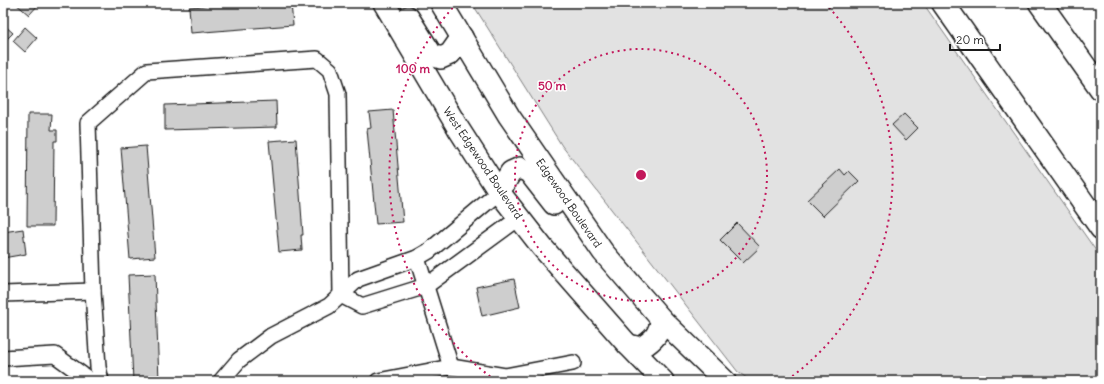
<svg xmlns="http://www.w3.org/2000/svg" width="1104" height="384" viewBox="0 0 1104 384" font-family="Delius,sans-serif">
	<rect width="100%" height="100%" fill="#fff"/>
	<filter id="ink" filterUnits="userSpaceOnUse"><feTurbulence type="fractalNoise" baseFrequency=".025" numOctaves="2"/><feDisplacementMap in="SourceGraphic" scale="8" xChannelSelector="R" yChannelSelector="G"/><feConvolveMatrix kernelMatrix="1 2 1 2 8 2 1 2 1" color-interpolation-filters="sRGB"/></filter>
	<g filter="url(#ink)">
		<polygon fill="#e2e2e2" stroke="#7f7f7f" points="472,3 923,3 1101,258 1101,381 751,381 738,372 562,146"/>
		<g fill="#cecece" stroke="#1c1c1c">
			<polygon points="15,3 40,3 29,15"/>
			<polygon points="236,3 291,3 293,25 191,33 189,7"/>
			<polygon points="3,24 13,33 3,43"/>
			<polygon points="25,27 37,38 25,52 13,41"/>
			<polygon points="276,101 277,127 165,130 165,105"/>
			<polygon points="393,110 403,222 376,224 367,129 371,128 369,112"/>
			<polygon points="28,114 52,114 51,130 57,130 57,141 54,141 53,226 27,226"/>
			<polygon points="904,114 918,128 906,140 892,125"/>
			<polygon points="296,139 303,235 301,235 302,250 279,252 269,141"/>
			<polygon points="146,146 155,257 130,259 121,148"/>
			<polygon points="840,169 845,175 849,171 859,181 823,216 807,200"/>
			<polygon points="737,223 760,247 743,263 720,240"/>
			<polygon points="23,229 26,254 3,258 3,232"/>
			<polygon points="155,274 159,381 133,381 128,275"/>
			<polygon points="514,279 520,307 482,316 476,287"/>
		</g>
		<g fill="none" stroke-linecap="round" stroke-linejoin="round">
			<g stroke="#1c1c1c" stroke-width="18">
				<g id="street">
					<polyline points="417,258 451,367"/>
					<polyline points="3,294 93,291"/>
					<polyline points="341,295 362,306 426,286 519,218"/>
					<polyline points="3,358 55,355 91,381"/>
					<polyline points="101,381 98,367 93,291 88,123 147,71 317,59 330,70 338,94 341,295"/>
					<polyline points="221,381 239,360 271,336 329,306 358,279 417,258 429,251 499,192"/>
					<polyline points="378,381 451,367 505,376 573,363"/>
				</g>
			</g>
			<g stroke="#1c1c1c" stroke-width="24">
				<g id="secondary">
					<polyline points="384,3 458,128 499,192 542,247 628,345 663,381"/>
					<polyline points="441,3 509,116 603,252 662,320 725,381"/>
					<polyline points="408,17 432,55 441,58 450,54 462,37"/>
					<polyline points="499,192 511,172 520,168 529,172 554,204"/>
					<path d="M628 345 641 348C655 339 658 335 662 320"/>
				</g>
			</g>
			<g stroke="#1c1c1c" stroke-width="25">
				<g id="highway">
					<polyline points="943,3 1101,228"/>
					<polyline points="1040,3 1101,89"/>
				</g>
			</g>
			<use href="#street" stroke="#fff" stroke-width="15"/>
			<use href="#secondary" stroke="#fff" stroke-width="21"/>
			<use href="#highway" stroke="#fff" stroke-width="22"/>
		</g>
	</g>
	<g fill="none" stroke="#c2185b" stroke-width="2" stroke-dasharray="2 4">
		<circle cx="641" cy="175" r="126"/>
		<path d="M495 380A252 252 0 0 1 457 3M825 3A252 252 0 0 1 787 380"/>
	</g>
	<g text-anchor="middle" stroke-width="3" stroke-linejoin="round" paint-order="stroke">
		<g font-size="11" fill="#1c1c1c" stroke="#fff">
			<text transform="translate(483 163) rotate(56)" y="4">West Edgewood Boulevard</text>
			<text transform="translate(569 203) rotate(55)" y="4">Edgewood Boulevard</text>
		</g>
	</g>
	<circle cx="641" cy="175" r="6" fill="#c2185b" stroke="#fff" stroke-width="2"/>
	<g font-size="12" text-anchor="middle" font-weight="bold" fill="#c2185b" stroke="#fff" stroke-width="3" stroke-linejoin="round" paint-order="stroke">
		<text x="413" y="73">100 m</text>
		<text x="552" y="90">50 m</text>
	</g>
	<rect width="1104" height="384" fill="none" stroke="#fff" stroke-width="16"/>
	<rect x="8" y="8" width="1088" height="368" fill="none" stroke="#1c1c1c" stroke-width="1.5" filter="url(#ink)"/>
	<path d="M950 44v6h50v-6" fill="none" stroke="#1c1c1c" stroke-width="2"/>
	<text x="956" y="44" font-size="12" fill="#1c1c1c" stroke="#ffffff" stroke-width="3" paint-order="stroke">20 m</text>
</svg>
